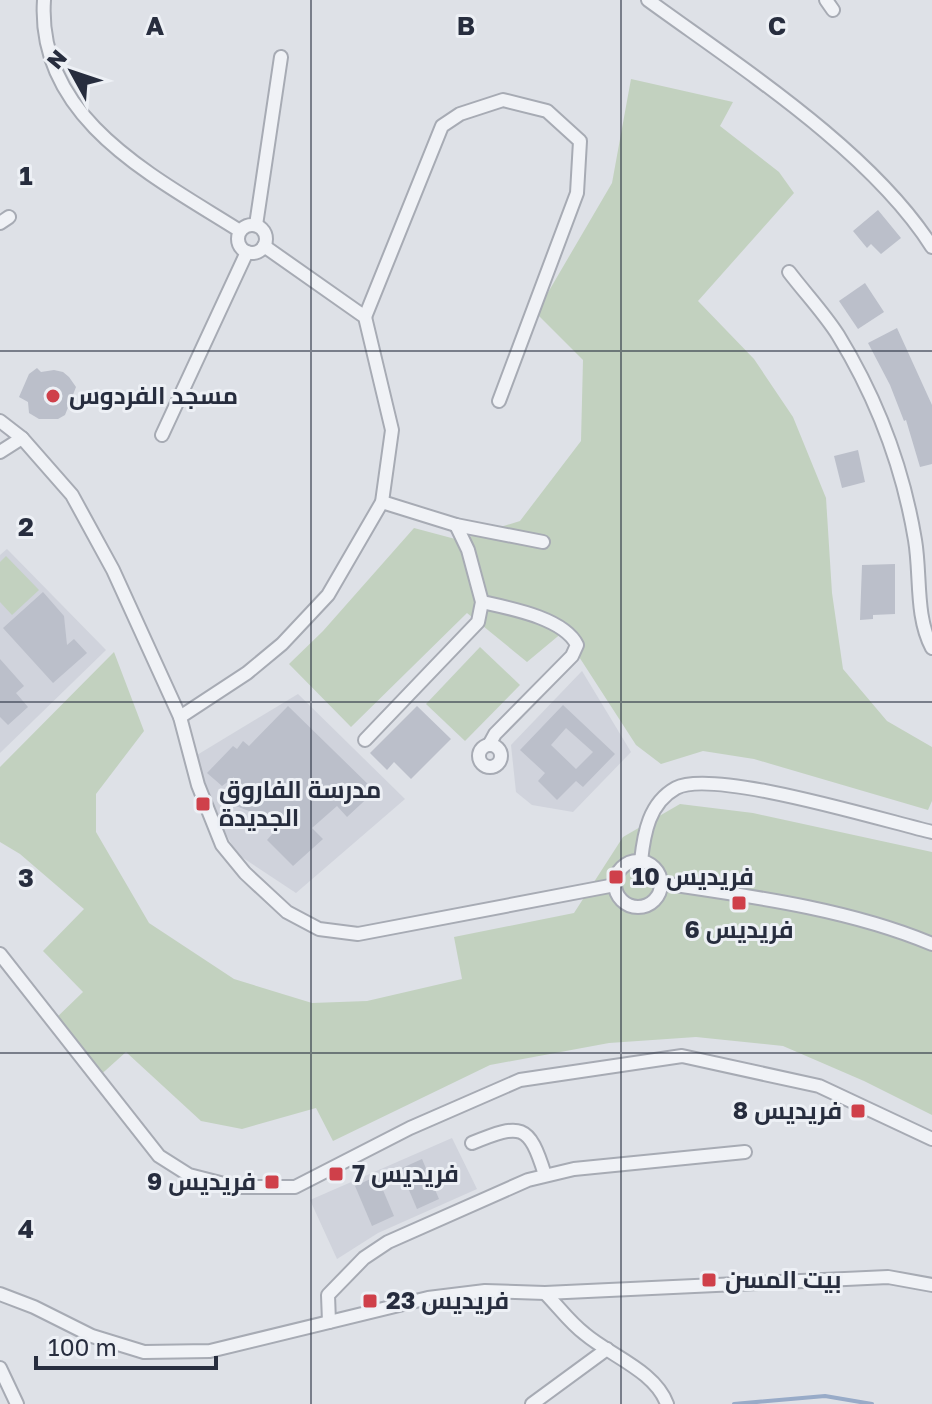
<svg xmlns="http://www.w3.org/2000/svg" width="932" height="1404" viewBox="0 0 932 1404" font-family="'Golos Text',Cairo,sans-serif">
	<rect width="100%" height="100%" fill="#dee1e7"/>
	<g fill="#d0d3dc">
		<polygon points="7,549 106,650 0,753 0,555"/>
		<polygon points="582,671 631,752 573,812 532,805 516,792 511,745"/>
		<polygon points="298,694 405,799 296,893 237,854 213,810 197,755"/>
		<polygon points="452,1138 477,1189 378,1233 337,1259 310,1200"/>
	</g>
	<g fill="#c2d1bf">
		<polygon points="631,79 733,102 720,126 779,172 794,193 698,301 754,359 793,417 826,498 832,593 843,669 887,721 932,747 932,801 928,810 754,759 703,751 661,764 636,745 563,632 527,662 467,613 351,727 289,664 323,631 414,528 459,540 520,521 581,441 583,360 536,313 612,183"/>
		<polygon points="6,556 39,590 12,615 0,602 0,562"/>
		<polygon points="480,647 520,685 465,741 426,704"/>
		<polygon points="114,652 144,731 96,794 96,832 149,923 234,979 312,1003 367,1001 462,979 454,937 574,913 623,837 680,804 753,813 932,852 932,1115 864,1081 783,1046 696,1037 609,1043 490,1065 333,1141 316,1108 242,1129 201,1121 126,1052 96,1079 52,1022 83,992 43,951 84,909 20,854 0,842 0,767"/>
	</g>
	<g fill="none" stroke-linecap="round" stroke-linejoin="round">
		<polyline stroke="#98abc8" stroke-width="4" points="734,1404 825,1396 872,1404"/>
	</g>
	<g fill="#bbbfca" fill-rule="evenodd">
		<polygon points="878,210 901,238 881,254 871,244 867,248 853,231"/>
		<polygon points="865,283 884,312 858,329 839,301"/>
		<polygon points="897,328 932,405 932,464 920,467 906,420 904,421 890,385 868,343"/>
		<polygon points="37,368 41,372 54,370 63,372 69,377 76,387 65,415 58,419 39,419 29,413 28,402 19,397 29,374"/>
		<polygon points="858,450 865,482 842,488 834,456"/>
		<polygon points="895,564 895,614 873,615 873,619 860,620 862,565"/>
		<polygon points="43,592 64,616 67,645 74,639 87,653 53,683 3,628"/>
		<polygon points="0,659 24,686 16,693 28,707 8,725 0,717"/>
		<path d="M563 705 615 754 583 787 576 781 557 800 538 781 545 773 520 750ZM566 728 593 752 576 769 551 745Z"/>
		<polygon points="288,706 375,791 347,817 337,806 312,828 323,839 293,866 267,840 274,832 254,813 236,806 232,799 234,777 222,786 207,773 233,746 237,749 243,741 249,746"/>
		<polygon points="417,706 451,739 411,779 394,762 387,770 370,753"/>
		<polygon points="422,1159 439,1199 417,1209 400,1169"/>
		<polygon points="377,1176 394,1216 372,1226 355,1186"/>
	</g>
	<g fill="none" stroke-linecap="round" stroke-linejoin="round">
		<g stroke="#a7abb4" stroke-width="16">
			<g id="minor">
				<path d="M44 0C36 119 155 177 240 231"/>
				<path d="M648 0C740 67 871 151 932 247"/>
				<polyline points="826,0 833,10"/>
				<polyline points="0,223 9,217"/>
				<polyline points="256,225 281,57"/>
				<circle cx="252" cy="239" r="14"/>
				<path d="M789 272C805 293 824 313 838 335 876 397 903 468 915 540 921 575 915 616 932 648"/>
				<polyline points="365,317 442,126 460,114 503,100 547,111 580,141 577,193 499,401"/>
				<polyline points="0,421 22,438 72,495 113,570 180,717 198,785 222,845 245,873 287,912 319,929 358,934 615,885"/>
				<polyline points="162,435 247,252"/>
				<polyline points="0,452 22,438"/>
				<polyline points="382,502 456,525 543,542"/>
				<path d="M482 602C509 608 564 618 577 645L572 656 495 734 489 745"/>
				<polyline points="180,717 247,673 282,644 328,595 382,502 392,430 365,317 264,246"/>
				<polyline points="365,740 478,622 482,602 468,550 456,525"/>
				<circle cx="490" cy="756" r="11"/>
				<path d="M641 861C644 833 649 803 676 788 713 768 885 821 932 832"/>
				<circle cx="638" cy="884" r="23"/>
				<path d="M661 883C749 896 849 909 932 944"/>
				<polyline points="0,954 159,1156 189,1175 236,1187 295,1187 410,1128 520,1080 682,1056 819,1086 932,1139"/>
				<path d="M472 1143C521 1123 529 1123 545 1175"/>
				<path d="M545 1293C558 1306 570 1323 585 1334 611 1356 655 1371 667 1404"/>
				<polyline points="0,1294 34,1307 92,1336 144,1352 210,1351 428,1298 485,1291 545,1293 888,1277 932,1285"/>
				<polyline points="329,1322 328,1295 364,1258 388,1242 528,1180 574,1169 745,1152"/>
				<polyline points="0,1368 17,1404"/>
				<polyline points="532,1404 607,1349"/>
			</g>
		</g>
		<use href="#minor" stroke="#f0f2f6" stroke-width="12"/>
	</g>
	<path fill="none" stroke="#272d3e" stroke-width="2" stroke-opacity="0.55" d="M311 0V1404M621 0V1404M0 351H932M0 702H932M0 1053H932"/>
	<g fill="#cf404a" stroke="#edf0f5" stroke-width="3">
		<circle cx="53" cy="396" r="8"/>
		<rect x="195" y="796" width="16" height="16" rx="4"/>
		<rect x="608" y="869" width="16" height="16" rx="4"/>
		<rect x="731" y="895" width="16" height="16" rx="4"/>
		<rect x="850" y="1103" width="16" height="16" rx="4"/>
		<rect x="328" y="1166" width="16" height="16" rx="4"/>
		<rect x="264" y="1174" width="16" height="16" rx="4"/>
		<rect x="701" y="1272" width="16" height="16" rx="4"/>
		<rect x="362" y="1293" width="16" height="16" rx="4"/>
	</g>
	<g text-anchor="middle" stroke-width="6" stroke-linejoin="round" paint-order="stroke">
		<g font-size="24" font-weight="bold" fill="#272d3e" stroke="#edf0f5" text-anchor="start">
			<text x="69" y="404">مسجد الفردوس</text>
			<text x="219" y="798">مدرسة الفاروق<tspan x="219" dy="28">الجديدة</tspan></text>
			<text x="632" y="885">فريديس 10</text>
			<text x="739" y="938" text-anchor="middle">فريديس 6</text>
			<text x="842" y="1119" text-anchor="end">فريديس 8</text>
			<text x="352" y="1182">فريديس 7</text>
			<text x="256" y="1190" text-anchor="end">فريديس 9</text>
			<text x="725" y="1288">بيت المسن</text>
			<text x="386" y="1309">فريديس 23</text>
		</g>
	</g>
	<g font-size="26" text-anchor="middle" font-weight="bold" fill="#272d3e" stroke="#edf0f5" stroke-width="6" stroke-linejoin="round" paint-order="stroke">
		<text x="155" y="35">A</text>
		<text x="466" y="35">B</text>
		<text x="777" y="35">C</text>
		<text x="26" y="185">1</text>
		<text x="26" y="536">2</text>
		<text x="26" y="887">3</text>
		<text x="26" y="1238">4</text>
	</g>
	<g transform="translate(72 72) rotate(310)" stroke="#edf0f5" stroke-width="6" paint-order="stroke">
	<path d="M0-6L14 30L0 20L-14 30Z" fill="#272d3e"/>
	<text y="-12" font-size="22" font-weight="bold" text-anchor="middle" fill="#272d3e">N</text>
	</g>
	<path d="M36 1356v12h180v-12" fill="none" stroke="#272d3e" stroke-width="4"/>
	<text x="48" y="1356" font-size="24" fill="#272d3e" stroke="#edf0f5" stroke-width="6" paint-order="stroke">100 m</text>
</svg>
